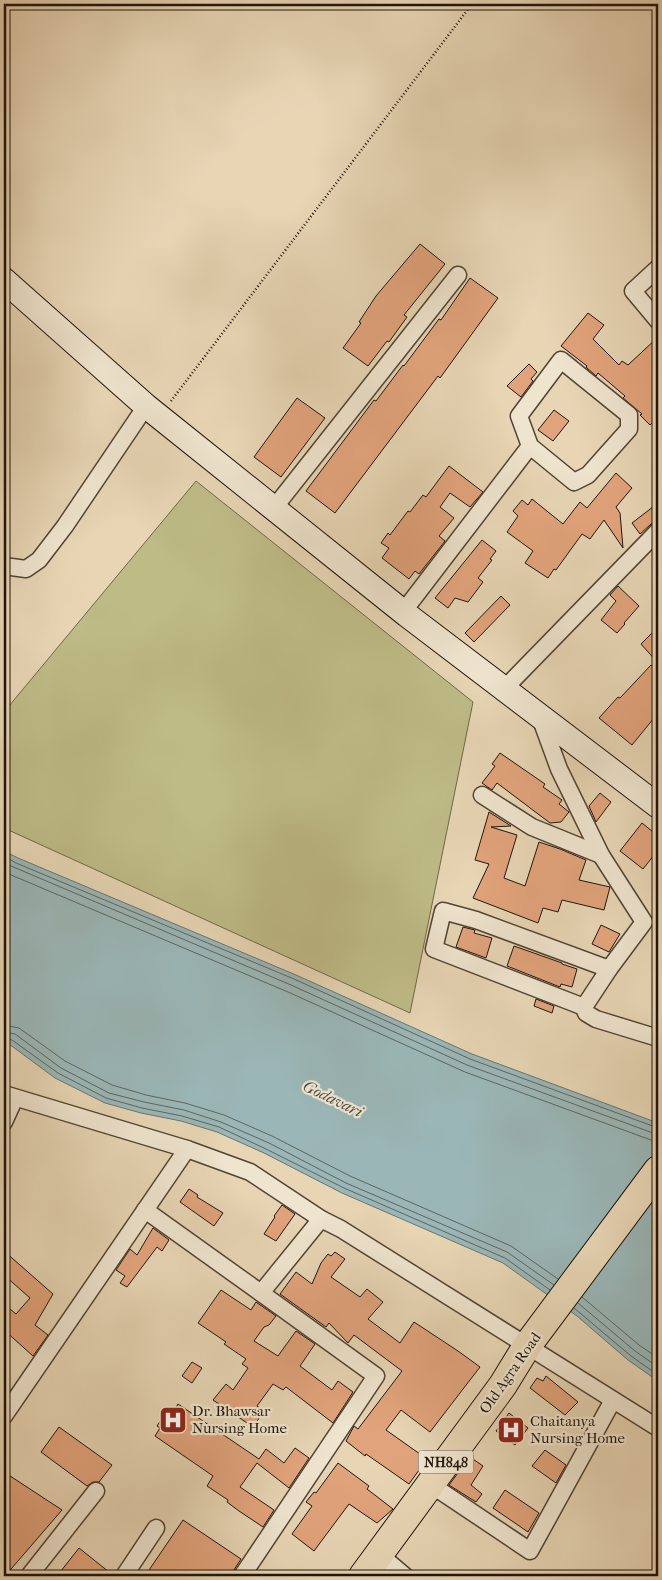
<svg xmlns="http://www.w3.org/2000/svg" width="662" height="1580" viewBox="0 0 662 1580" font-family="'IM FELL French Canon',serif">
	<rect width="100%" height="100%" fill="#e7d5b4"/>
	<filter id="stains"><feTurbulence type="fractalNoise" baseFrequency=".004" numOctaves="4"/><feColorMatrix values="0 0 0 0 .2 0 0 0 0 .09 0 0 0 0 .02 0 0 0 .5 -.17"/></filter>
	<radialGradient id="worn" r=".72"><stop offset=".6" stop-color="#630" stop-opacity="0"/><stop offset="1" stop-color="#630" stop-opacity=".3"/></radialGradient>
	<polygon fill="#bebb87" stroke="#6f6848" points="196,481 473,702 410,1013 4,828 4,712"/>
	<polygon fill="#9ab6b6" stroke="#697571" points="4,851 18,858 296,975 472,1054 658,1123 658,1381 628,1360 577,1316 503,1263 342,1193 264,1153 217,1132 181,1121 141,1113 105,1103 55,1078 9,1044 4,1043"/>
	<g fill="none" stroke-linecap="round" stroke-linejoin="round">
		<g stroke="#5d6560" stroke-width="1">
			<polyline points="4,856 16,863 294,979 470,1059 658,1128"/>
			<polyline points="4,863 291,985 467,1065 653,1133 658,1134"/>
			<polyline points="4,872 288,992 465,1072 651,1140 658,1141"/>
			<polyline points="4,1025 19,1028 65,1061 112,1085 146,1095 185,1103 224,1115 272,1136 350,1176 511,1246 558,1279"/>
			<polyline points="4,1032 15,1034 61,1068 109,1093 144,1102 184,1110 221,1122 269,1143 346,1183 507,1252 554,1285"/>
			<polyline points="4,1038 12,1040 58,1073 106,1098 142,1108 182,1116 219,1127 266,1149 344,1188 505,1258 550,1290"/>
			<polyline points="582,1297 639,1345 658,1358"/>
			<polyline points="578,1303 635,1351 658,1367"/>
			<polyline points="574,1308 631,1356 658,1375"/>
		</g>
	</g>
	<g fill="#e1a37b" stroke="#20140a">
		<polygon points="420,244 445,264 404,315 407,317 389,342 387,341 368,366 343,348 361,323 359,322 376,296"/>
		<polygon points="470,278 498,298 440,378 438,376 335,513 306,491 374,400 376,401 403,365 404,366 439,319 441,320"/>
		<polygon points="588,313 604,325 593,339 619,365 622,361 628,365 658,337 658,417 650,425 640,415 642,414 623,398 625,396 598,373 596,376 586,367 587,366 561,346"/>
		<polygon points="529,364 537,372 531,379 533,381 521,397 507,386"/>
		<polygon points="297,398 325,418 281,477 254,457"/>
		<polygon points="554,410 569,421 553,441 538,430"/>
		<polygon points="449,466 483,492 470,507 450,493 440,507 454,518 439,536 445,541 419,574 415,571 409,579 382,558 389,548 381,543 388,533 390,535 408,511 410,512 423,495 426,497"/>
		<polygon points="616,473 632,488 616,507 620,513 623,548 604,520 590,539 582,534 556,570 554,569 548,578 525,563 533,551 507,532 518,516 513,511 522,500 528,505 532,499 563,524 580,502 587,508"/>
		<polygon points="658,503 658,520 651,524 640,534 632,523"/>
		<polygon points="482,540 496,551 490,559 492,560 478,578 483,582 468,602 455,598 448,608 435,598"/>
		<polygon points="618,586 639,606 624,623 625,624 617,633 601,620 616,601 610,595"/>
		<polygon points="501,596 510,605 474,642 465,633"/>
		<polygon points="658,627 658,663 641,644"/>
		<polygon points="651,665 658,671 658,713 632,745 599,718 618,697 620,698"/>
		<polygon points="500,753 545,784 543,787 562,800 559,804 569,812 561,822 550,823 497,783 492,790 482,783 495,766 492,764"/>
		<polygon points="600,793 611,802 596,822 589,806"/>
		<polygon points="489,812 511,826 491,827 517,835 504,878 525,886 539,842 560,849 586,860 579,880 610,887 604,910 562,900 558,912 543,908 538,923 473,898 489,864 475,860"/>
		<polygon points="642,823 658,836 658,850 643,869 620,851"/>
		<polygon points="601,925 620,934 609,952 592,944"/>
		<polygon points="463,927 475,930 474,933 492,938 486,958 456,947"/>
		<polygon points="514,946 562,963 562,964 577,969 572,987 561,984 560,987 507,966"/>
		<polygon points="536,999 554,1006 552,1013 534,1006"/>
		<polygon points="189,1189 198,1195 197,1197 223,1213 214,1226 180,1202"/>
		<polygon points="282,1205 295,1214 276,1241 264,1234 275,1217 274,1216"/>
		<polygon points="153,1228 169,1240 162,1251 157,1247 127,1287 120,1283 125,1276 116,1270 130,1249 137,1255"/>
		<polygon points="4,1251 53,1294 35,1325 48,1335 33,1356 4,1330 4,1304 16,1314 30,1298 4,1275"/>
		<polygon points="335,1252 345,1259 331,1277 360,1297 367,1289 383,1302 368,1319 400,1343 414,1322 458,1351 480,1367 430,1432 401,1410 386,1430 427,1459 409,1484 366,1454 365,1456 346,1441 354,1426 358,1429 402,1371 354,1335 348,1343 329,1323 326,1327 280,1294 296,1272 312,1284 321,1263 328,1254 331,1256"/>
		<polygon points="221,1290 251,1310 256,1302 276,1316 269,1325 264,1327 254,1341 278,1356 296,1331 315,1344 300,1366 332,1390 338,1381 353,1392 333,1423 286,1387 283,1390 273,1384 257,1406 264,1411 253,1427 213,1400 226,1384 233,1390 248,1368 242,1364 246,1359 224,1344 226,1342 198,1323"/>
		<polygon points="192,1362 202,1368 192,1383 182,1376"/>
		<polygon points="546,1376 578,1402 565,1415 530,1388 537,1378 543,1381"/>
		<polygon points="178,1404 259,1459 266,1449 284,1463 295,1448 309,1458 289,1488 257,1463 240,1487 274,1510 263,1527 239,1511 227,1502 228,1500 207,1486 213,1476 155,1436 160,1428 157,1426 168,1409 173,1412"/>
		<polygon points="509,1413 528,1428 515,1445 496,1431"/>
		<polygon points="59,1427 112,1465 99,1482 93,1482 87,1486 41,1452"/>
		<polygon points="545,1450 566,1465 556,1483 532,1466"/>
		<polygon points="470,1457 483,1466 471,1485 482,1494 476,1502 449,1485"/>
		<polygon points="338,1463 369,1486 367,1489 393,1509 377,1523 349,1504 314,1551 292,1534 312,1506 306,1502 314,1492 316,1493"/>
		<polygon points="4,1472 62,1510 5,1576 4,1576"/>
		<polygon points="505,1490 539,1513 528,1532 493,1508"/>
		<polygon points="183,1520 241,1559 230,1576 145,1576"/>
		<polygon points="79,1548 114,1576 57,1576"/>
	</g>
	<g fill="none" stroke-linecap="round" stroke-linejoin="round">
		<g stroke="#524434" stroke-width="19">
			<g id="minor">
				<polyline points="658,268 633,291 658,321"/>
				<polyline points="274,508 458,275"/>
				<polyline points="4,566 26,569 39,560 65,526 146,406"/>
				<polyline points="403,612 530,446 519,416 561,360 629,415 629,429 588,475 574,482 530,446"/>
				<polyline points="504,689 658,531"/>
				<polyline points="540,717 559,769 601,855 644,922 609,969 584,1007 586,1013 596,1019 658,1038"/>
				<polyline points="482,795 532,827 601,855"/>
				<polyline points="584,1007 434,949 443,911 476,920 609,969"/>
				<polyline points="4,1094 187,1149"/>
				<polyline points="4,1122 15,1098"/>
				<polyline points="145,1210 261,1293 321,1219"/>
				<polyline points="4,1416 187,1149 250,1172 321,1219 341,1229 658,1428"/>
				<polyline points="430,1484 530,1551 613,1400"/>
				<polyline points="379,1554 405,1576"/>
				<polyline points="29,1576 96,1491"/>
				<polyline points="124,1576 156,1528"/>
				<polyline points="242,1576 376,1376 261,1293"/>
			</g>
		</g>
		<g stroke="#20140a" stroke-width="26">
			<polyline id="secondary" points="4,280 146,406 407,615 658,806"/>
		</g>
		<g stroke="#20140a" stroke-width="30">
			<polyline id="trunk" points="363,1576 503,1385 527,1346 658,1170"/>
		</g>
		<polyline stroke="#20140a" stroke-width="2.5" stroke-dasharray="1 2.5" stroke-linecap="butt" points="171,401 472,4"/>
		<use href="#minor" stroke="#efe4ce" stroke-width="16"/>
		<use href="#secondary" stroke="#efe4ce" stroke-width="24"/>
		<use href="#trunk" stroke="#e7d5b4" stroke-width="28"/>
	</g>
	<defs>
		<g id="hospital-square" transform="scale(1.4375)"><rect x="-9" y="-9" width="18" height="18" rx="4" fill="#8f2418" stroke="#efe4ce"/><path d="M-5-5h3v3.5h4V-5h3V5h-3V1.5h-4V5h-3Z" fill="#fff"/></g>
	</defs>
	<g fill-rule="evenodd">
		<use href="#hospital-square" x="173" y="1420"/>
		<use href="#hospital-square" x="511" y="1430"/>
	</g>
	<g text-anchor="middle" stroke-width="4.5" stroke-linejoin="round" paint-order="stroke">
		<rect fill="#efe4ce" stroke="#5e5245" stroke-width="1" x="418.5" y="1450.5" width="55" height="23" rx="4"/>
		<g font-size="14" font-weight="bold" fill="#20140a">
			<text x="446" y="1467">NH848</text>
		</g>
		<g font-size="15" fill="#20140a" stroke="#efe4ce">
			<text transform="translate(510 1373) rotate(-55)" y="5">Old Agra Road</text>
		</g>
		<g font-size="15" fill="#20140a" stroke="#efe4ce" text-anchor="start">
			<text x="192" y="1416">Dr. Bhawsar<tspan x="192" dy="17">Nursing Home</tspan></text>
			<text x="530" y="1426">Chaitanya<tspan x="530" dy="17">Nursing Home</tspan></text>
		</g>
		<g font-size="16" font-style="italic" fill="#4b4d46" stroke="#efe4ce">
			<text transform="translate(333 1098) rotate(26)" y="6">Godavari</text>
		</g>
	</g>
	<rect width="662" height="1580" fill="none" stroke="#e7d5b4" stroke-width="20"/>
	<rect x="5" y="5" width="652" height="1570" fill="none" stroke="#20140a" stroke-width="2.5"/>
	<rect x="10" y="10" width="642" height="1560" fill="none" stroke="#20140a"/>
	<rect width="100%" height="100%" filter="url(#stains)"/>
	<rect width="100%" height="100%" fill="url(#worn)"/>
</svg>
